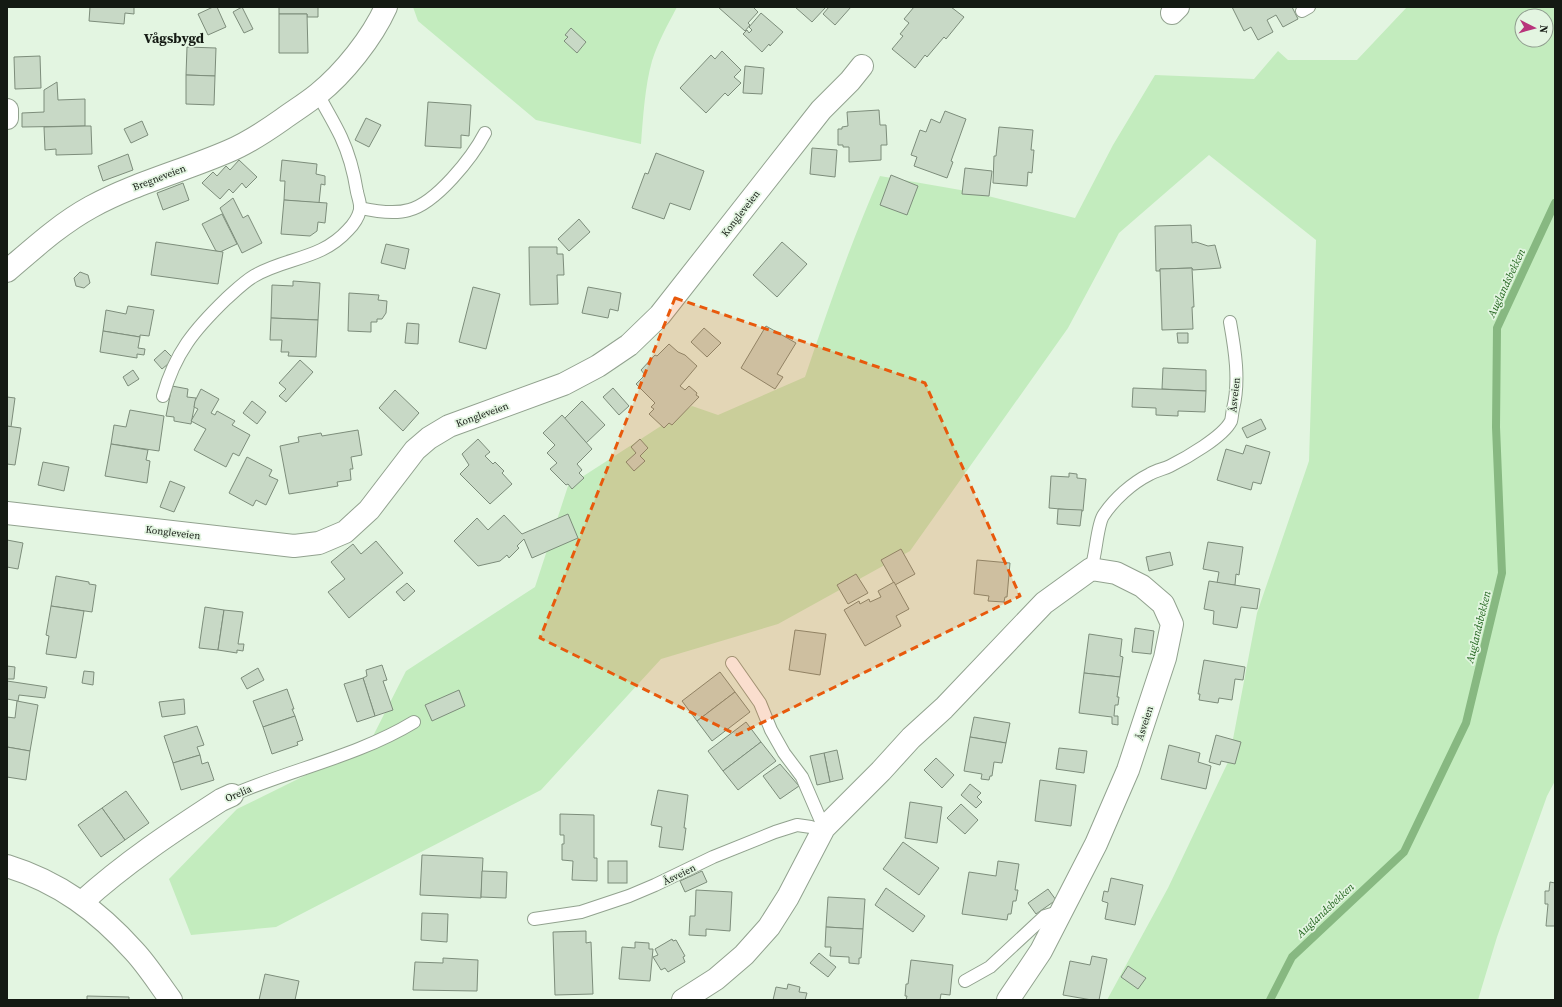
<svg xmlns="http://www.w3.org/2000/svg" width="1562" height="1007" viewBox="0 0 1562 1007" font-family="'Source Serif 4',serif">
	<rect width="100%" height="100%" fill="#e3f5e1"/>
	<g fill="#c3ecbe" fill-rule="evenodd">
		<path d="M413 7H677C668 24 658 42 652 61 645 85 643 118 641 144L536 120 418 21Z"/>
		<path d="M1407 7H1555V781L1547 796 1497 937 1478 1000H1107L1168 888 1229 760 1257 613 1309 461 1316 240 1209 155 1119 233 1068 328 910 551 778 624 661 659 541 790 276 927 191 935 169 879 237 809 369 744 406 671 535 587 568 486 692 406 718 415 805 377C828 309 851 242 880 176L972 192 1075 218 1113 145 1155 75 1254 79 1278 51 1288 60H1357ZM1522 16H1546V40H1522Z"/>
	</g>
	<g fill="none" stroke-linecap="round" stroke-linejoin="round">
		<polyline stroke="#87b881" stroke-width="8" points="1270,1000 1292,957 1404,852 1466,723 1502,573 1496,427 1497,328 1555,203"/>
	</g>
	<g fill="#c8d9c6" stroke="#7d8d7b">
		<polygon points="90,7 134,7 134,14 125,13 124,24 89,21"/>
		<polygon points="213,7 217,7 226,27 208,35 198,14"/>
		<polygon points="242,7 253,29 244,33 233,12"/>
		<polygon points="279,7 318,7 318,17 307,17 307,14 279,14"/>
		<polygon points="718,7 753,7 758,12 748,23 750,25 745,31"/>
		<polygon points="795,7 826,7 812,22"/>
		<polygon points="829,7 851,7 835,25 823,14"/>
		<polygon points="914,7 951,7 964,17 946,39 944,37 927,57 925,55 915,68 892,49 903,36 900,34 909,23 904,19"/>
		<polygon points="1232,7 1292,7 1298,19 1283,27 1276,15 1267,20 1273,32 1258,40 1251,27 1244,31"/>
		<polygon points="761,13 783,32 770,46 769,44 762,52 743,34 747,30 749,33 752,30 749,27"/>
		<polygon points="279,14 307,14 308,53 279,53"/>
		<polygon points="571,28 586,42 577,53 564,41 568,37 565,35"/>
		<polygon points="187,47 216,48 215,76 186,75"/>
		<polygon points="722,51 741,70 734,77 741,83 728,96 725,93 706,113 680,88 711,55 715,59"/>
		<polygon points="40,56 41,88 15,89 14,57"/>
		<polygon points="745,66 764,68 762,94 743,93"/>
		<polygon points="186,75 215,76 214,105 186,104"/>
		<polygon points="57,82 58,100 85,99 85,126 22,127 22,113 44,112 44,90"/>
		<polygon points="428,102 471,105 469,136 461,135 461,148 425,146"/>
		<polygon points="879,110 880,125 886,125 887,145 881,145 881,160 849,162 849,147 843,147 843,145 838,145 838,129 842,129 842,127 848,126 847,112"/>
		<polygon points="945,111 966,119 951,161 953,162 947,178 914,166 917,157 911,155 920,130 926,132 931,119 940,123"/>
		<polygon points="366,118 381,125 369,147 355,140"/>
		<polygon points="142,121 148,135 131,143 124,129"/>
		<polygon points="85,126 91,126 92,154 56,155 56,149 45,150 44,127"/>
		<polygon points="999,127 1033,130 1031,150 1034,150 1032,173 1028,172 1027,186 993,183 994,156 996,156"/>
		<polygon points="812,148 837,150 835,177 810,174"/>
		<polygon points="656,153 704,171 690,210 670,203 664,219 632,208 645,173 648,174"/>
		<polygon points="128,154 133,170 103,181 98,166"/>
		<polygon points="239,160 257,177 246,188 242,183 233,193 229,189 220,199 202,183 213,172 217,176 226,166 230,170"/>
		<polygon points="282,160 317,164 316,174 325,176 325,185 321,184 319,203 284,200 285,181 280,181"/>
		<polygon points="965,168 992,171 989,196 962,194"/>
		<polygon points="891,175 918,186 907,215 880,205"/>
		<polygon points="183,183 189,200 163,210 157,193"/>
		<polygon points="233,198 243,218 248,215 262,243 242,253 220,208"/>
		<polygon points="284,200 327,203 325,223 318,222 317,231 310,236 281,234"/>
		<polygon points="222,214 237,244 220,252 216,251 202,224"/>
		<polygon points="579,219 590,232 569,251 558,239"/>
		<polygon points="1191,225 1192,243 1196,242 1208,246 1215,245 1221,268 1193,270 1192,268 1160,269 1160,271 1156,271 1155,226"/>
		<polygon points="156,242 223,252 218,284 151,275"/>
		<polygon points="782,242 807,264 777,297 753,275"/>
		<polygon points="386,244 409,249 405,269 381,263"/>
		<polygon points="529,247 557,247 557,254 563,254 564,275 557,275 558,304 530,305"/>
		<polygon points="1192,268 1194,307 1192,307 1193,329 1162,330 1160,269"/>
		<polygon points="80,272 88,275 90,283 84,288 76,286 74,278"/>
		<polygon points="293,281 320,283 318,320 271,318 272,285 293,286"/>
		<polygon points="473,287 500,294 486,349 459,342"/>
		<polygon points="588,287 621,293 618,311 610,309 608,318 582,313"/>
		<polygon points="349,293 379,295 378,300 387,301 386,313 382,319 377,319 377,322 371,322 371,332 348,331"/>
		<polygon points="128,306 154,310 149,336 140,335 140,337 103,331 106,310 126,314"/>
		<polygon points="271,318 318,320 316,357 288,356 289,352 281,352 282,340 270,340"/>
		<polygon points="407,323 419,324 418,344 405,343"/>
		<polygon points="766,326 796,343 777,374 783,377 775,389 741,368"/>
		<polygon points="704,328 721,343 707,357 691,342"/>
		<polygon points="103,331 140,337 138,348 145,349 144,355 137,354 137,358 100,352"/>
		<polygon points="1177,333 1188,333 1188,343 1178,343"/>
		<polygon points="669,344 678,352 685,355 697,366 680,386 685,390 689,386 697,393 696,395 699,397 672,425 669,423 664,428 649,414 654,409 651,407 655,403 636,384 645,375 641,370 655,355 657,356"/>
		<polygon points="165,350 174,359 162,369 154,360"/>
		<polygon points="300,360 313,372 286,402 279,396 286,389 279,383"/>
		<polygon points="1163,368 1206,370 1206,391 1162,389"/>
		<polygon points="133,370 139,379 128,386 123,377"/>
		<polygon points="172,386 188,389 187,397 196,398 191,424 174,421 174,417 166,416"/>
		<polygon points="613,388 629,406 619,415 603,397"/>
		<polygon points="1133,388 1206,391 1205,412 1178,411 1178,416 1156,415 1156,408 1132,407"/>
		<polygon points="201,389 219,399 211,413 215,415 217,411 235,421 232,425 250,435 239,456 233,453 226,467 194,450 206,429 191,421 198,409 194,407 195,401"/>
		<polygon points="395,390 419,413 403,431 379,408"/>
		<polygon points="7,397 15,398 11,427 7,426"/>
		<polygon points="252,401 266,412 257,424 243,413"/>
		<polygon points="582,401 605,425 586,443 564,419"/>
		<polygon points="130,410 164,416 159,451 111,444 114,425 126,427"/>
		<polygon points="562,415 592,449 577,464 582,470 579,473 584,478 572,489 568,484 566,485 550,469 557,463 547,453 555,445 543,433"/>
		<polygon points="1261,419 1266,429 1247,438 1242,428"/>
		<polygon points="7,426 21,428 15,465 7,464"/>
		<polygon points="358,430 362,455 351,457 353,469 350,469 351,480 337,482 338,486 289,494 280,446 299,442 298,437 321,433 322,436"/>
		<polygon points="478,439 490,452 485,456 493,464 495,462 504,471 502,473 512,484 490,504 460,474 469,465 462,454"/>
		<polygon points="640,439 648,448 640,456 645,461 634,471 626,462 636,453 631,447"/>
		<polygon points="111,444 148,450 146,460 150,461 147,483 105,476"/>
		<polygon points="1246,445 1270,452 1261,484 1253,482 1251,490 1217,480 1226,449 1243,454"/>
		<polygon points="247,457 272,470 269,476 278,480 266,505 256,500 253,506 229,493"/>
		<polygon points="43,462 69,467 64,491 38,485"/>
		<polygon points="1069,473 1077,474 1077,478 1086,479 1083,511 1049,508 1051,476 1069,477"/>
		<polygon points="170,481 185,487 174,512 160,507"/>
		<polygon points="1058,509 1082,510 1080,526 1057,524"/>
		<polygon points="568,514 578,538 532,558 524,539 517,546 519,548 509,558 507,555 500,561 478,566 454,541 477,518 488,530 504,515 522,534"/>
		<polygon points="7,540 23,543 18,569 7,567"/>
		<polygon points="376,541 403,573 349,618 328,592 345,579 331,562 353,544 361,554"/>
		<polygon points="1208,542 1243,547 1239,575 1236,574 1235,585 1217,583 1219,572 1203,569"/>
		<polygon points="901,549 915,574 895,585 881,560"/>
		<polygon points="1170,552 1173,565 1149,571 1146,557"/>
		<polygon points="977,560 1010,563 1007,597 1005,597 1004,602 988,601 989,596 974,594"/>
		<polygon points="856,574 868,593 848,604 837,585"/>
		<polygon points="56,576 89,582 89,584 96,585 92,612 51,606"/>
		<polygon points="1209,581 1260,589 1257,609 1241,607 1237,628 1213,624 1214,611 1204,609"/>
		<polygon points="894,582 909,609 896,616 901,626 865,646 844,610 859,601 860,604 869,599 870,602 881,597 878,591"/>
		<polygon points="407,583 415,591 404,601 396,592"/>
		<polygon points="51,606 84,611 76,658 46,654 49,636 46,635"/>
		<polygon points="205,607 224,610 218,650 199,648"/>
		<polygon points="224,610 243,612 238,644 244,644 243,651 237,650 237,653 218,650"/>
		<polygon points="1135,628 1154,631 1151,654 1132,652"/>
		<polygon points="795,630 826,634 820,675 789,670"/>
		<polygon points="1089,634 1122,639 1120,656 1123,657 1120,677 1084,673"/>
		<polygon points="1204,660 1245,667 1243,680 1235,679 1232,700 1219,698 1218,703 1199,700 1200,694 1198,694"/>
		<polygon points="382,665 387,680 383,681 393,710 375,716 363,678 367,676 366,670"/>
		<polygon points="7,666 15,667 14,679 7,679"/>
		<polygon points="258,668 264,680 247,689 241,678"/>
		<polygon points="84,671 94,672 93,685 82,683"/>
		<polygon points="720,672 735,692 697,721 682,701"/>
		<polygon points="1084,673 1120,677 1117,697 1119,697 1118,705 1115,705 1114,716 1118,716 1118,725 1112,724 1112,717 1079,713"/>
		<polygon points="363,678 375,716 357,722 344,684"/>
		<polygon points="7,681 47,687 45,698 19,695 18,701 7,699"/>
		<polygon points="287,689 294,709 292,709 295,716 263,727 253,701"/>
		<polygon points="459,690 465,706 432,721 425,705"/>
		<polygon points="735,692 750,712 712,741 697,721"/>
		<polygon points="184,699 185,714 162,717 159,702"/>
		<polygon points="17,701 38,705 30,751 7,747 7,717 15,718"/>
		<polygon points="295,716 303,740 297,742 298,745 272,754 263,727"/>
		<polygon points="974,717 1010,723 1006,743 970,737"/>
		<polygon points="746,722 761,742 723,771 708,751"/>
		<polygon points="197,726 204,745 197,747 200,755 173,763 164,736"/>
		<polygon points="1216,735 1241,742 1235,764 1221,761 1220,765 1209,762"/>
		<polygon points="970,737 1006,743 1002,763 994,762 992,776 990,776 989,780 981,779 982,774 964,771"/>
		<polygon points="761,742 776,761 738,790 723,771"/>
		<polygon points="1169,745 1200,753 1198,762 1211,766 1206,789 1161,779"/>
		<polygon points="7,747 30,751 26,780 7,777"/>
		<polygon points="1059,748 1087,751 1084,773 1056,769"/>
		<polygon points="837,750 843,779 830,782 824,753"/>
		<polygon points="824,753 830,782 817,785 810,756"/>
		<polygon points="200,755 202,764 208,762 214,780 181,790 173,763"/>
		<polygon points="936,758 954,775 942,788 924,770"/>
		<polygon points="780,764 799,786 780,799 763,776"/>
		<polygon points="1040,780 1076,785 1071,826 1035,821"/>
		<polygon points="970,784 981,793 977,797 982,802 976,808 961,795"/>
		<polygon points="658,790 688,795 684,828 686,828 683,850 659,847 662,827 651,825"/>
		<polygon points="126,791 149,823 125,840 102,808"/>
		<polygon points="910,802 942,807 937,843 905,838"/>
		<polygon points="961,804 978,820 965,834 947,818"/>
		<polygon points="102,808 125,840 101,857 78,825"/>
		<polygon points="560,814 594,815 594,858 597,858 597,881 572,880 573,861 562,860 562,844 564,844 564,835 560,835"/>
		<polygon points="903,842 939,868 919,895 883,869"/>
		<polygon points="422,855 483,858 481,898 420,895"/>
		<rect x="608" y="861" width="19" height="22"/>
		<polygon points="998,861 1019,864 1015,890 1018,890 1016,901 1013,901 1011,914 1008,914 1007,920 962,914 969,872 996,876"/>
		<polygon points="482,871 507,872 506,898 481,897"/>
		<polygon points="702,871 707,882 685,892 680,881"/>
		<polygon points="1111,878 1143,885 1135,925 1105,919 1108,903 1102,901 1104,891 1108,892"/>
		<polygon points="1550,882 1555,883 1555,926 1546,926 1548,904 1545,904 1545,891 1549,891"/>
		<polygon points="886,888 925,916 913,932 875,905"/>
		<polygon points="1048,889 1056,900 1036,914 1028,903"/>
		<polygon points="696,890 732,892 730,931 706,929 706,936 689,935 690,916 695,916"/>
		<polygon points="828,897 865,899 863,929 826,927"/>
		<polygon points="422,913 448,914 447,942 421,940"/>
		<polygon points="826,927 863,929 861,958 859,958 859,964 849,963 849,957 830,956 831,947 825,947"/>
		<polygon points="586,931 586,943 591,942 593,994 555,995 553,932"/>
		<polygon points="672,939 673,941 676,940 685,956 683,957 685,962 668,972 665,968 661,970 653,957 658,955 655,949"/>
		<polygon points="635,942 649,943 649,949 653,949 650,981 619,979 622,947 635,948"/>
		<polygon points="819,953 836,967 828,977 810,963"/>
		<polygon points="1092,956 1107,959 1099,1000 1092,1000 1063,995 1070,961 1090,965"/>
		<polygon points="443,958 478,960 477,991 413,990 415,962 443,963"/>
		<polygon points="911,960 953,965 950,995 941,994 940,1000 906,1000 907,996 905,996 906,984 908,984"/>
		<polygon points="1128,966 1146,978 1138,989 1121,977"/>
		<polygon points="265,974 299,981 295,1000 259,1000"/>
		<polygon points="788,984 800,987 799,992 807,993 805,1000 773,1000 776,987 787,989"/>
		<polygon points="87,996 129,997 129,1000 87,1000"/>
	</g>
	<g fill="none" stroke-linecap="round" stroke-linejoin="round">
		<g stroke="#92a28f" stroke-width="14">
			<g id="service">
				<polyline points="1302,11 1309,7"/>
				<path d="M360 208C374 211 396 214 409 210 436 203 472 158 485 133"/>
				<path d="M163 396C175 353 194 330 226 299 235 291 244 282 254 276 286 257 321 260 348 230 354 224 358 218 360 210 361 204 358 197 357 192 354 173 349 154 341 137 334 122 325 108 318 94"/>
				<path d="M1091 569C1096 555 1097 526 1103 516 1114 499 1132 483 1150 474 1157 470 1164 469 1170 466 1186 458 1223 437 1231 421 1232 418 1232 413 1233 409 1240 381 1235 350 1230 322"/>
				<polyline points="732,663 760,703 771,730 784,753 802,777 824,828"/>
				<path d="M232 795C292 769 358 756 414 722"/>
				<polyline points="534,919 581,912 629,896 655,885 713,857 775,832 797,825 811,827 821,831"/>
				<polyline points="965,981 990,967 1045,916 1062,911"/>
			</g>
		</g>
		<g stroke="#92a28f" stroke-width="24">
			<g id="minor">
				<polyline points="1172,13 1178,7"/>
				<polyline points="7,110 7,118"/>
				<path d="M7 271C34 248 60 224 91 207 135 183 183 171 229 151 248 143 266 131 283 119 294 111 307 103 318 94 344 73 372 38 386 7"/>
				<polyline points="7,513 294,546 319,543 345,532 369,510 415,450 429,438 449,426 564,384 598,366 629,345 660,315 821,110 850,81 862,66"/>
				<path d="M82 902C125 863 173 831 221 800L232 795"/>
				<polyline points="683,1000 716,979 744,955 769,927 788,897 824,828 881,771 911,738 944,708 1044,603 1091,569 1116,573 1142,586 1163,604 1172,624 1165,658 1128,770 1096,844 1041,951 1008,1000"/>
			</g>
		</g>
		<g stroke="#92a28f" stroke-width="24">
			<path id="tertiary" d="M7 866C59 882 98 911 134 951 148 966 159 984 171 1000"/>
		</g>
		<use href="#service" stroke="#fff" stroke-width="12"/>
		<use href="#minor" stroke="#fff" stroke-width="22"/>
		<use href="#tertiary" stroke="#fff" stroke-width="22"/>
	</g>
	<path fill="#e8590c" fill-opacity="0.2" stroke="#e8590c" stroke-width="3" stroke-dasharray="8 5" stroke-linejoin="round" d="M675 298 925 383 1020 596 737 735 540 638Z"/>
	<g text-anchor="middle" stroke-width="3.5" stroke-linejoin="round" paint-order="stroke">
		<g font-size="10" fill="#141a13" stroke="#e3f5e1">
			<text transform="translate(159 177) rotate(-21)" y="4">Bregneveien</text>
			<text transform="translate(740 213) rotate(-52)" y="4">Kongleveien</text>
			<text transform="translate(1234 395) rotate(-84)" y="4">Åsveien</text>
			<text transform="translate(482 414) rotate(-20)" y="4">Kongleveien</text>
			<text transform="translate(173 532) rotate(7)" y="4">Kongleveien</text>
			<text transform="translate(1144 723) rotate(-72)" y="4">Åsveien</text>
			<text transform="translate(238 793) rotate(-23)" y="4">Orelia</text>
			<text transform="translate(679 874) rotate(-26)" y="4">Åsveien</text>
		</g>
		<g font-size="11" font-style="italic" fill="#23651e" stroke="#e3f5e1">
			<text transform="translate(1506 283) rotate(-65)" y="4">Auglandsbekken</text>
			<text transform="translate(1478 627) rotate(-76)" y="4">Auglandsbekken</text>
			<text transform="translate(1325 910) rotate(-43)" y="4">Auglandsbekken</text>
		</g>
		<g font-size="14" font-weight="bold" fill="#141a13" stroke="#e3f5e1">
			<text x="174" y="43">Vågsbygd</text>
		</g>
	</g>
	<rect width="1562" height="1007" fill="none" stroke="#141a13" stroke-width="16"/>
	<g transform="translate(1534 28) rotate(96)"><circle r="19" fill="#e3f5e1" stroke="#909d8f"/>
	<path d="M0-3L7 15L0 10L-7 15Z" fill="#b8347b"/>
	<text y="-6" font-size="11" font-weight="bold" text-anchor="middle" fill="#141a13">N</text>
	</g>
</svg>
